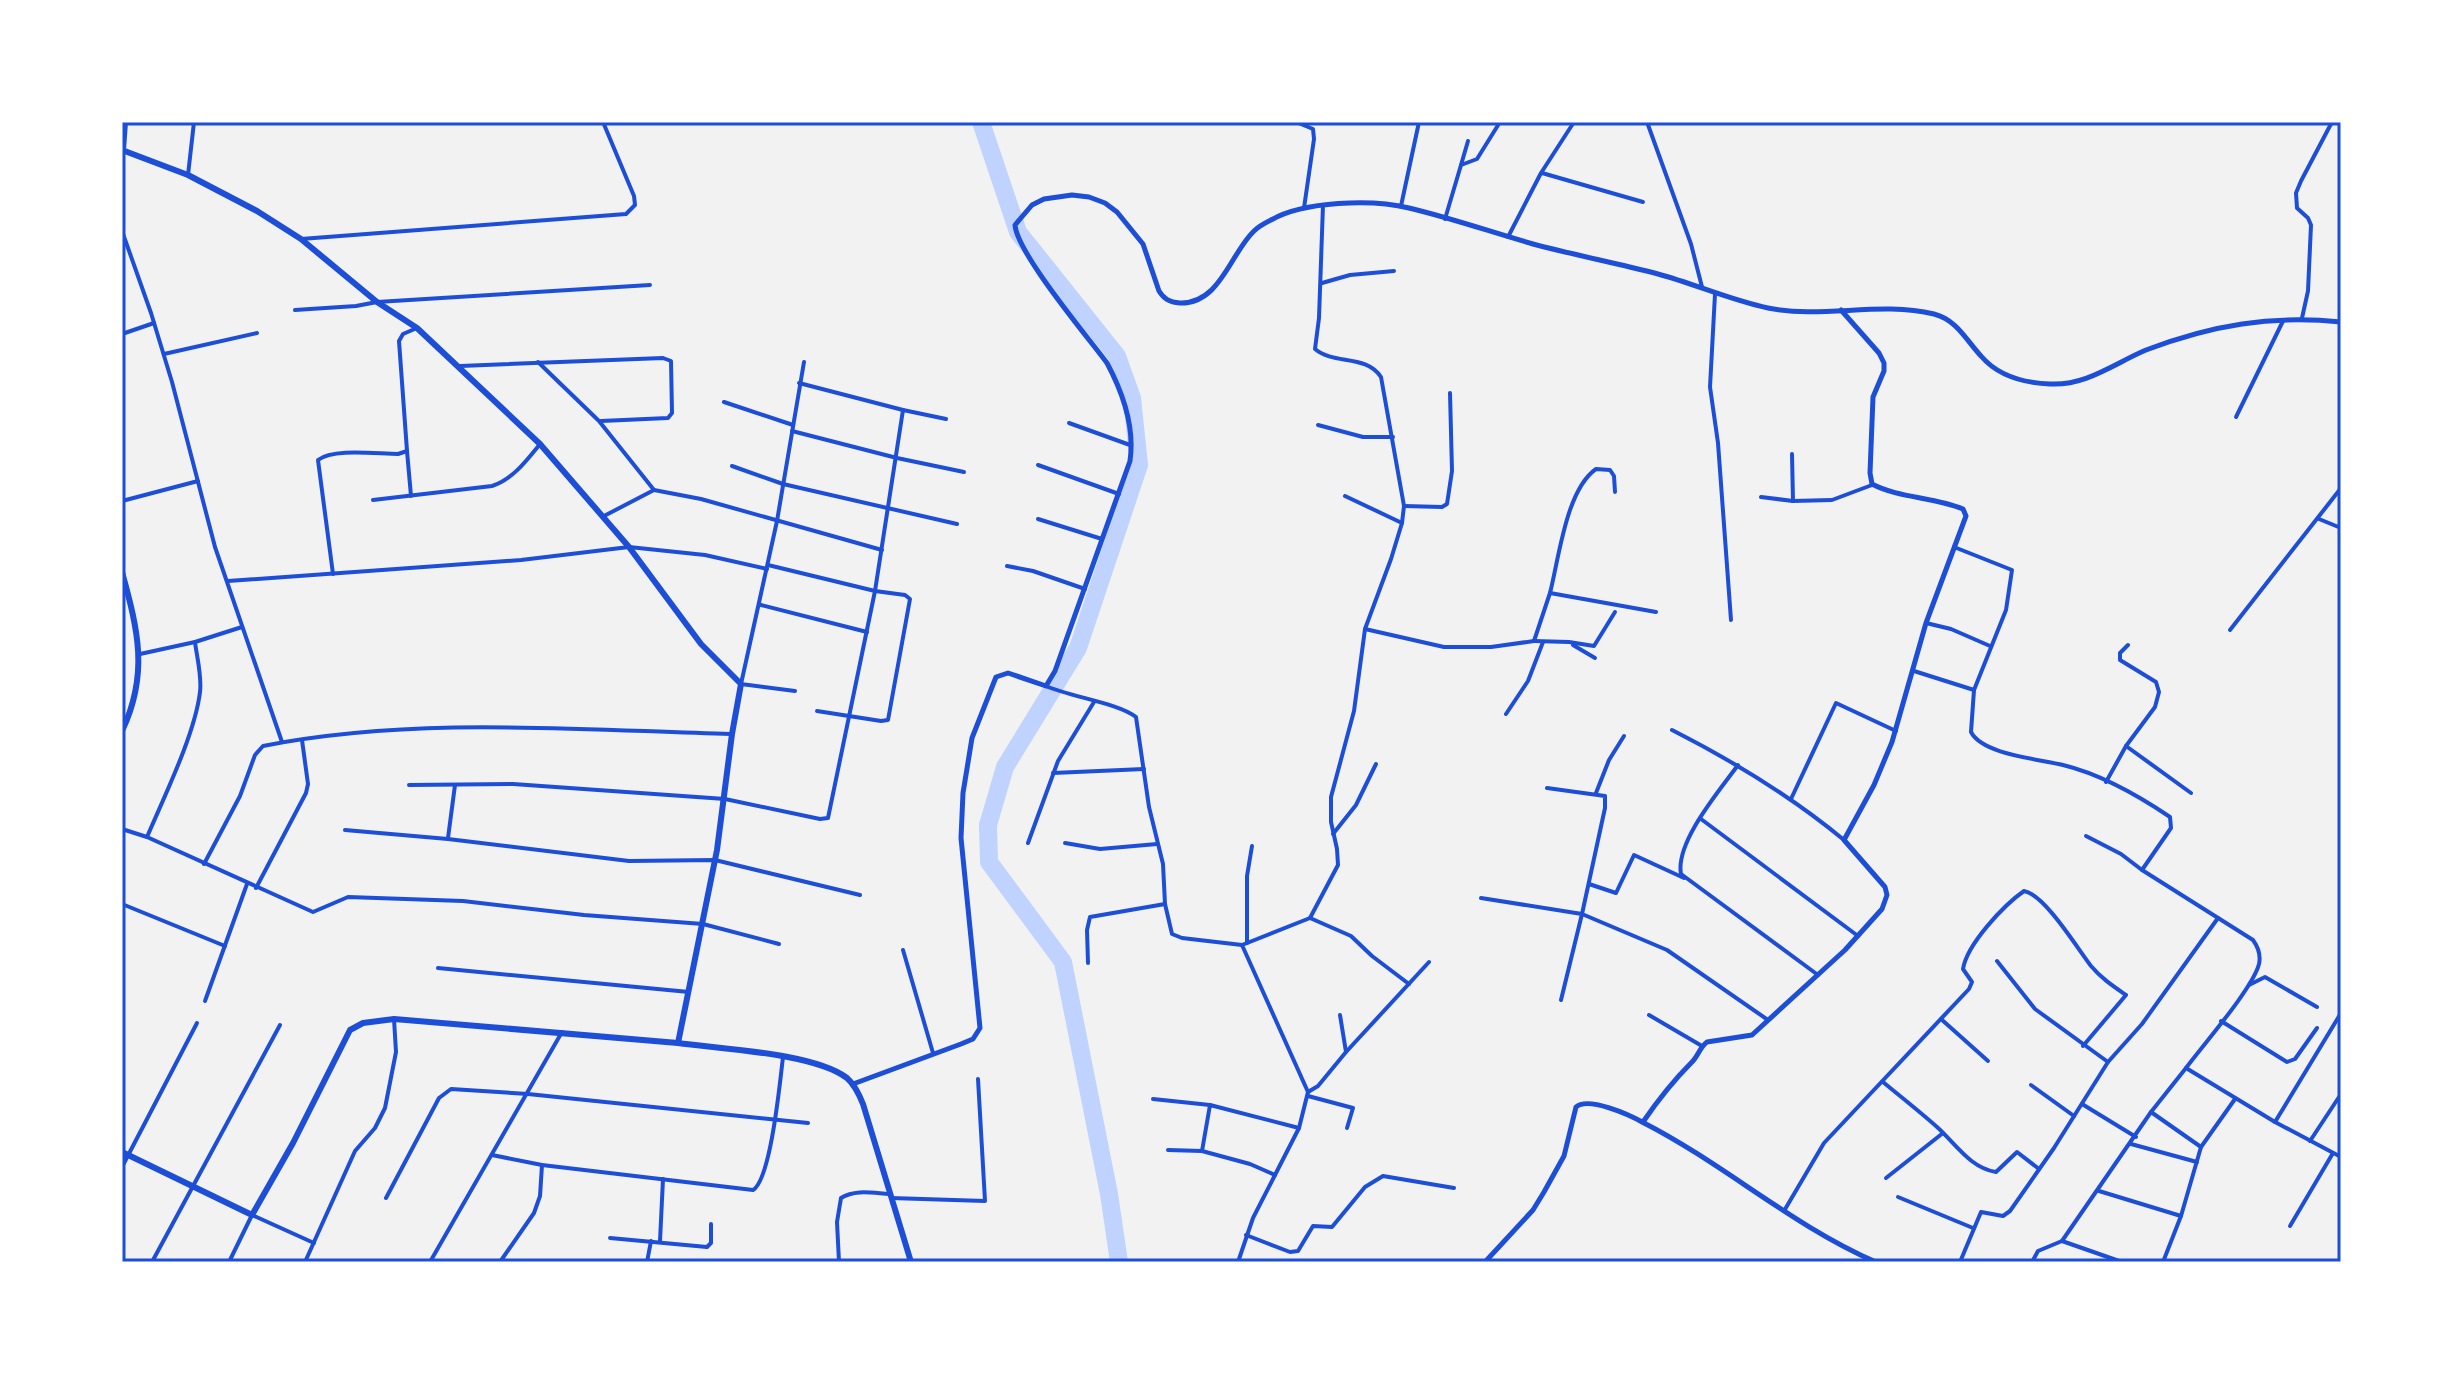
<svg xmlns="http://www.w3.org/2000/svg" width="2463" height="1384" viewBox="0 0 2463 1384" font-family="Jost,sans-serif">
	<rect width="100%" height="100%" fill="#f2f2f2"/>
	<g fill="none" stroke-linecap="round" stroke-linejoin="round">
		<polyline stroke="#bfd3fe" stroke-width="18" points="981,122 1018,232 1117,356 1132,398 1139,465 1078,648 1005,767 988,825 989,862 1063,962 1109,1194 1119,1262"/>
		<g stroke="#1d4ed8" stroke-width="4">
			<polyline points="1296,122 1313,129 1314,139 1304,208"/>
			<polyline points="1647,122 1691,244 1702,287"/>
			<polyline points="124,150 126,122"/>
			<polyline points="1461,165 1468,141"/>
			<polyline points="1542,173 1643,202"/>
			<polyline points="188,175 194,122"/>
			<polyline points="1401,206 1419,122"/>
			<polyline points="1445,219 1461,165 1477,159 1500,122"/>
			<polyline points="122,231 151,313 172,382 215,547 282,742"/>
			<polyline points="1508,237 1541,173 1574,122"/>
			<polyline points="301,239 626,214 635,205 634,196 603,122"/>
			<polyline points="1322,283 1350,275 1394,271"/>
			<polyline points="1715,294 1710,387 1718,443 1731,620"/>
			<polyline points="295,310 356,306 377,302 650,285"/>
			<polyline points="2302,318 2308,291 2311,225 2308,218 2297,208 2296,193 2301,181 2332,122"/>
			<polyline points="122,334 154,323"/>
			<polyline points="164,354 257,333"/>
			<polyline points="538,362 599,421 654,490 701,499 882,550"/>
			<polyline points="460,366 663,358 671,361 672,413 668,418 601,421"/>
			<polyline points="799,383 903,410"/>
			<polyline points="724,402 793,425"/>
			<polyline points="2236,417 2283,321"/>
			<polyline points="1069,423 1130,445"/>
			<polyline points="1318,425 1363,437 1393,437"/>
			<polyline points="792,431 897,458 964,472"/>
			<polyline points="407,451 411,496"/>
			<polyline points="1792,454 1793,501"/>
			<polyline points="1038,465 1119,494"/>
			<polyline points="732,466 783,484 957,524"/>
			<polyline points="1345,496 1402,523"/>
			<polyline points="1761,497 1793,501 1832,500 1872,485"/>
			<path d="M373 500 492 486C512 480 527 460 540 444"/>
			<polyline points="122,501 198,481"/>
			<polyline points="1404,506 1442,507 1447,504 1452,471 1450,393"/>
			<polyline points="604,516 654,490"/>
			<polyline points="1038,519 1102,539"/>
			<polyline points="2319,519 2341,528"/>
			<polyline points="1954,547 2012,570 2006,610 1974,690"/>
			<polyline points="768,565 875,591 905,595 910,599 888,720 881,721 817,711"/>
			<polyline points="1007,566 1033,571 1085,589"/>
			<path d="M333 574 318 460C333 448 377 454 398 454L407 451 399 341 403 334 417 328"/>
			<polyline points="228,581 521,560 629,547 705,555 767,569"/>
			<path d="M1550 593C1559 558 1566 490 1596 469L1610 470 1614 476 1615 492"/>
			<polyline points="761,605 867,632"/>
			<polyline points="1926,623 1951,629 1990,646"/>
			<polyline points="1365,629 1444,647 1491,647 1534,641 1550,593 1656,612"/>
			<polyline points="2230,630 2341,488"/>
			<polyline points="1534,641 1569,642 1594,646 1615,612"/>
			<polyline points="1573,645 1595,658"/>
			<polyline points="140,654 195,642 242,627"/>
			<path d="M1914 671 1974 690 1971 732C1983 755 2040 759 2063 765 2100 774 2139 796 2170 817L2171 828 2142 870 2253 940C2258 947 2261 955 2259 964 2253 988 2203 1045 2186 1068"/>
			<path d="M1046 686C1071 697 1118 703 1136 717L1149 807 1163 864 1165 904 1172 934 1182 938 1242 945"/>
			<polyline points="795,691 741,684 777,521 804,362"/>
			<polyline points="1506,714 1528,681 1543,642"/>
			<path d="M1672 730C1733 761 1791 796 1844 840"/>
			<polyline points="2126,746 2191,793"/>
			<path d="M1738 765C1720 790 1675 842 1681 874L1818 975"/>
			<polyline points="1053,773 1144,769"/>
			<polyline points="2106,782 2126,746 2155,707 2159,692 2156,682 2120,660 2120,653 2128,645"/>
			<polyline points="409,785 513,784 725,799 820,819 828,818 875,591 903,410 946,419"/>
			<polyline points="1547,788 1605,796 1605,808 1582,914 1667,950 1768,1020"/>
			<polyline points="1596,793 1609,760 1624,736"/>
			<polyline points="1791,799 1836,703 1896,731"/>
			<polyline points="1701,819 1858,936"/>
			<polyline points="122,829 147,837 313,912 348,897 463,901 584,915 703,924 779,944"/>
			<polyline points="345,830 448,839 629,861 715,860 860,895"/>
			<polyline points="1333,834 1356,805 1376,764"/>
			<polyline points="2086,836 2121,854 2142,870"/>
			<path d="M147 837C164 797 195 734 200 692 202 676 197 658 195 642"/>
			<polyline points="448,838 455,785"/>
			<polyline points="1028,843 1058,761 1094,702"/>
			<polyline points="1065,843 1100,849 1157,844"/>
			<path d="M204 864 240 796 255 755 263 746C417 716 576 730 731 734"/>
			<polyline points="1589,884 1616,893 1634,855 1684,878"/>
			<polyline points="256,888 306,793 308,784 302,740"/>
			<polyline points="1481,898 1582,914 1561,1000"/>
			<polyline points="122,904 225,946"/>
			<polyline points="1310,918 1351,936 1372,956 1409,984"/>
			<polyline points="1247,943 1247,876 1252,846"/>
			<polyline points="903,950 933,1053"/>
			<polyline points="1088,963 1087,930 1090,917 1165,904"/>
			<polyline points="438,968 689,992"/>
			<polyline points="2249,985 2265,977 2317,1007"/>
			<polyline points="205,1001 247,884"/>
			<polyline points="1649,1015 1702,1046"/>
			<polyline points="1941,1019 1988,1061"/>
			<polyline points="2221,1021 2287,1062 2295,1059 2317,1028"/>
			<polyline points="122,1022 123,1021"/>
			<polyline points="1346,1052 1429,962"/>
			<polyline points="2108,1062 2142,1024 2218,918"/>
			<path d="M1883 1082C1901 1097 1919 1111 1937 1127 1955 1143 1970 1168 1996 1172L2017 1152 2039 1169"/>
			<polyline points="2031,1085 2074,1116"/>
			<path d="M1308 1092 1242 945 1310 918 1338 865 1337 849 1331 822V797L1354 711 1365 629 1391 559 1402 523 1404 506 1381 377C1366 354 1334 365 1315 349L1319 318 1323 205"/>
			<polyline points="1308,1096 1353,1108 1347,1128"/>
			<polyline points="1153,1099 1210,1105"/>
			<polyline points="2082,1104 2136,1137"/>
			<polyline points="2151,1112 2201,1147"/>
			<polyline points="2275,1122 2341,1013"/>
			<polyline points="2310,1141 2341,1094"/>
			<polyline points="2131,1144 2197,1162"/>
			<polyline points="1168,1150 1202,1151"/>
			<path d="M492 1155 542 1165 753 1190C771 1179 780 1081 783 1057"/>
			<polyline points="122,1167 197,1023"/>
			<polyline points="1275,1175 1250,1164 1202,1151 1210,1105 1299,1128"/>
			<polyline points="1886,1178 1943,1133"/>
			<polyline points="2099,1191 2181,1216"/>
			<polyline points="1898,1197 1973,1228"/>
			<polyline points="386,1198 439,1098 451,1089 528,1094 808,1123"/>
			<polyline points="891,1198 985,1201 978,1079"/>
			<path d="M1784 1211 1824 1143 1969 989 1972 982 1963 969C1967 944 2004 905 2024 891 2045 895 2077 948 2091 966 2101 978 2113 986 2126 995L2083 1046"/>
			<polyline points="2290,1226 2333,1153"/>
			<polyline points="1246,1235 1290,1252 1298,1251 1313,1226 1332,1227 1365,1187 1383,1176 1454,1188"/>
			<polyline points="610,1238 707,1247 711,1243 711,1224"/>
			<polyline points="660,1241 663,1179"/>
			<polyline points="2062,1241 2122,1262"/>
			<polyline points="152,1262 280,1025"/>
			<polyline points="229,1262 252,1215 314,1243"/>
			<polyline points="305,1262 355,1151 375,1128 385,1108 396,1052 394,1019"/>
			<polyline points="430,1262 562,1032"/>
			<polyline points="500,1262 534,1213 540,1196 542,1165"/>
			<polyline points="647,1262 651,1241"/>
			<path d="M839 1262 837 1222 841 1198C855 1189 873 1193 889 1194"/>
			<polyline points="1238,1262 1253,1218 1299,1128 1308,1092 1318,1086 1346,1052 1340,1015"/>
			<polyline points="1960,1262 1981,1212 2003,1216 2010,1211 2054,1148 2108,1062 2035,1009 1997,961"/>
			<polyline points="2032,1262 2038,1251 2062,1241 2151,1112 2186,1068 2275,1122 2341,1157"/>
			<polyline points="2163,1262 2181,1216 2201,1147 2235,1099"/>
		</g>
		<g stroke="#1d4ed8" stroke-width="5">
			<path d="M853 1084 961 1044 973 1039 980 1028 961 838 963 793 972 738 996 677 1008 673 1046 686 1055 671 1130 461C1135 427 1123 393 1107 363 1087 336 1017 253 1015 225L1032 205 1044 199 1072 195 1089 197 1105 203 1117 212 1143 244 1159 291C1164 299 1169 302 1180 303 1220 304 1230 254 1254 231 1259 226 1265 223 1271 220 1304 201 1372 199 1409 208 1451 218 1491 232 1533 244 1574 255 1616 263 1658 274 1695 284 1730 300 1768 308 1823 319 1879 301 1934 314 1957 320 1966 340 1981 356 1998 376 2025 383 2050 384 2086 386 2115 363 2146 350 2212 325 2271 315 2341 322"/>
			<path d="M1643 1122C1658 1100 1673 1081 1692 1062 1698 1056 1700 1047 1707 1042L1752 1035 1845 950 1882 909 1887 895 1885 887 1844 840 1874 785 1892 742 1926 623 1966 516 1963 509C1935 497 1898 498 1872 484L1870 473 1873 397 1884 371V363L1879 353 1841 310"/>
			<path d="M1485 1262 1533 1210 1544 1192 1564 1156 1576 1107C1588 1096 1630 1115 1644 1123 1724 1164 1793 1226 1876 1262"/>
		</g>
		<g stroke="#1d4ed8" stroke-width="6">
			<path d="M122 150 188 175 257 211 301 239 377 302 417 328 540 444 629 547 701 644 741 684 732 734 717 850 678 1043C721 1049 814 1053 847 1078 855 1085 859 1094 863 1104L911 1262"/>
			<path d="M122 572C138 630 149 674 122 731"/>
			<polyline points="122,1152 252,1215 293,1143 350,1030 363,1023 394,1019 678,1043"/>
		</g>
	</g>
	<rect width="2463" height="1384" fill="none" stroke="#ffffff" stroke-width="248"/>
	<rect x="124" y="124" width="2215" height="1136" fill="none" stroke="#1d4ed8" stroke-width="3"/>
</svg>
